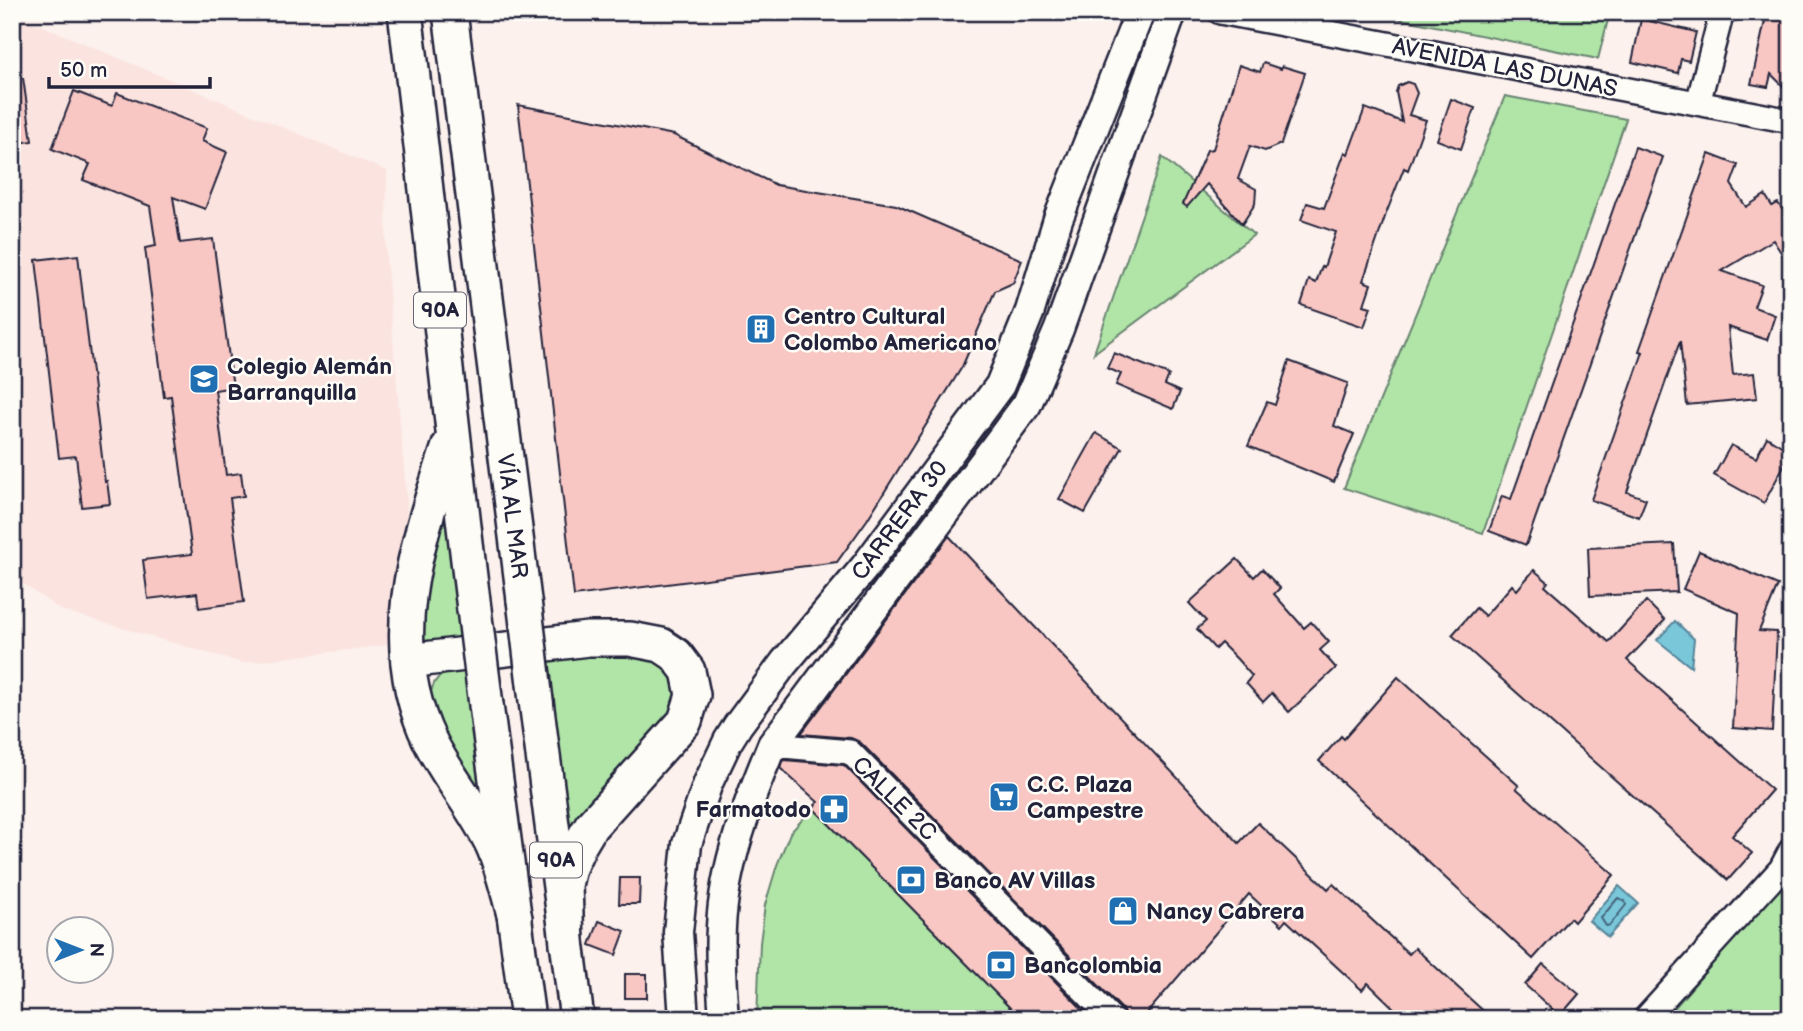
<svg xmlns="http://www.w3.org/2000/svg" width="1803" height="1031" viewBox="0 0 1803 1031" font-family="'Balsamiq Sans',sans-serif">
	<rect width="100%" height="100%" fill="#fcf1ed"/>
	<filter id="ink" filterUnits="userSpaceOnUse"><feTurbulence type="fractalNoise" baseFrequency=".0143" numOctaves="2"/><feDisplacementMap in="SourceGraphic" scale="14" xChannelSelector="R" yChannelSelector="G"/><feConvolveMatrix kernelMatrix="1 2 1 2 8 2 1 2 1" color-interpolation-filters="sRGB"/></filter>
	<g filter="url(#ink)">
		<polygon fill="#fbe4e0" points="12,13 387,171 386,255 407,503 406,546 395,644 242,663 60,610 12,576"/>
		<g fill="#b0e5a7" stroke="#698471" stroke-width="2">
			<polygon points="1366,12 1610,12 1598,59"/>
			<polygon points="1505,96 1626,119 1483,533 1344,488"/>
			<polygon points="1162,157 1254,235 1094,353"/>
			<polygon points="448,513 463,638 414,642 425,553"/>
			<path d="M623 650C662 661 677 660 675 707L569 836 546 662Z"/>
			<path d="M464 670 487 815 429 705C431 679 438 672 464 670Z"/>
			<polygon points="813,808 1021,1019 757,1019 760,943 765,905 777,865 790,833"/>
			<polygon points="1791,871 1791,1019 1665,1019"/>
		</g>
		<g fill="#7ac7da" stroke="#57859a" stroke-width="2">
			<polygon points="1675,621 1694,639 1691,667 1657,640"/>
			<polygon points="1619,886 1638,903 1608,937 1589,921"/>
		</g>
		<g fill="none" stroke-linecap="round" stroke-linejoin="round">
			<polygon stroke="#45647b" stroke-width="2" points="1618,898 1625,901 1626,905 1610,925 1606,926 1601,918"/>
		</g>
		<g fill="#f8c7c3" stroke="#22223b" stroke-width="2">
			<polygon points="1767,12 1791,12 1791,94 1771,74 1768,87 1751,84"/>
			<polygon points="1641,19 1696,32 1689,61 1681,59 1678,73 1632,62"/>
			<polygon points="1263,63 1281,69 1282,66 1305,73 1281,144 1265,151 1250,146 1238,179 1256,189 1255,204 1242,224 1207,184 1187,207 1183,204 1207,150 1213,149 1239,65 1260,72"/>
			<polygon points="12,78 23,78 32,141 12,144"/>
			<polygon points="1407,82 1413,84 1417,93 1409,115 1426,120 1408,170 1404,168 1386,214 1363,281 1371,284 1364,305 1371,307 1364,327 1301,305 1309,280 1316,283 1322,266 1324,267 1336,232 1301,220 1307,203 1324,208 1345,152 1348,154 1365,108 1402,122 1396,92 1398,86"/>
			<polygon points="74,91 112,106 117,93 207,128 202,141 227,152 205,209 173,197 180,243 213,239 233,387 215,390 226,475 241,473 244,496 230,498 244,602 199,608 197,593 148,599 143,560 192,554 171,396 164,397 145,248 156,246 150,206 83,180 90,164 52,149"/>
			<polygon points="1451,99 1475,108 1461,149 1437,140"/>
			<polygon points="518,105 674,135 776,185 896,205 1022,260 1013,283 995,291 962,367 867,520 837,562 574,596"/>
			<polygon points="1635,147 1663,157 1526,545 1489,531 1502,496 1511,499"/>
			<polygon points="1709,154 1738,165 1731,184 1746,207 1765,195 1772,206 1778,203 1791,223 1791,268 1773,240 1722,271 1762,285 1754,307 1775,315 1767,340 1728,327 1733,375 1754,373 1757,398 1687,405 1680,341 1627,492 1646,499 1639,517 1591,500 1643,352 1639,351"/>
			<polygon points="78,255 105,482 107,481 110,504 82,507 76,456 59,458 36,260"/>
			<polygon points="1114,353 1169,375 1165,385 1180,392 1173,409 1116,385 1121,374 1107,368"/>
			<polygon points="1289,361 1348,383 1334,426 1354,434 1334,482 1248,446 1267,402 1275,405"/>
			<polygon points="1096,433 1122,448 1085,513 1059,499"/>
			<polygon points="1767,437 1791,452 1764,503 1714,475 1731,445 1756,458"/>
			<polygon points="949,536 1239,843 1258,823 1328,889 1333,884 1409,954 1415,948 1492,1019 1405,1019 1368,983 1362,990 1286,920 1282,925 1249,894 1142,1019 1126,1019 1122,1009 860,742 851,738 801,734"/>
			<polygon points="1674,544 1677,592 1590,596 1588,548"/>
			<polygon points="1699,551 1778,585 1759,631 1777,632 1772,731 1733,728 1739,613 1683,589"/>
			<polygon points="1237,559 1254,577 1262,569 1280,588 1274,594 1304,628 1311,622 1329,642 1320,650 1336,668 1289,712 1272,693 1263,702 1246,683 1252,676 1237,659 1221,643 1215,649 1197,629 1206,621 1189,603"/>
			<polygon points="1534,570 1548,582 1545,586 1609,642 1646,601 1665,620 1627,660 1772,790 1732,836 1752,853 1728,880 1452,635 1476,608 1485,616 1512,585 1517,590"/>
			<polygon points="1398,677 1519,786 1516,788 1614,875 1574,922 1570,918 1533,959 1319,761 1341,736 1344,739"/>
			<polygon points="784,760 844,765 1092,1019 1021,1019 813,808 818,802 780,768"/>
			<polygon points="620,878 640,878 639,904 619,904"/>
			<polygon points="599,921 625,931 616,955 590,945"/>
			<polygon points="1543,964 1579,994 1560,1016 1525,985"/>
			<rect x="625" y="974" width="22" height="24"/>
		</g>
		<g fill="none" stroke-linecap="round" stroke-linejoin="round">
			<g stroke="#22223b" stroke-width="28">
				<g id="minor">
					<polyline points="1220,12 1791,121"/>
					<polyline points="1698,103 1722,12"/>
					<polyline points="772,745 850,752 1112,1019"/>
					<polyline points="1645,1019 1781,869 1791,850"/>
				</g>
			</g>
			<g stroke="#22223b" stroke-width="33">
				<g id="major">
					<polyline points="684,1019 678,932 687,844 708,783 728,741 738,725 784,663 864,568 1000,385 1030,311 1058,219 1140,12"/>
					<path d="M724 1019C722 988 719 957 721 927 724 864 748 803 772 745L1027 404 1059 329 1172 12"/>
				</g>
			</g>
			<g stroke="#22223b" stroke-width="38">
				<g id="highway">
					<path d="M405 12C430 211 449 410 474 609"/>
					<polyline points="450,12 524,600"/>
					<path d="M449 446C417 543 382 642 430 741 448 778 476 809 493 846 503 869 508 894 515 918"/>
					<polyline points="408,661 588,639 630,639 661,645 676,655 688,671 693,695 685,721 591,826 579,846 569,868 565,885 567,944"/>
					<polyline points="536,701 577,1019"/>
					<polyline points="486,705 528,1019"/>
				</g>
			</g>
			<use href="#minor" stroke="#fdfcf7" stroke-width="23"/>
			<use href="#major" stroke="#fdfcf7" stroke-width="28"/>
			<use href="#highway" stroke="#fdfcf7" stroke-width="33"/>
			<g stroke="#22223b" stroke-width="38" stroke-linecap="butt">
				<g id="highway-bridge">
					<polyline points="524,600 536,701"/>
					<polyline points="474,609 486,705"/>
				</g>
			</g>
			<use href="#highway-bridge" stroke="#fdfcf7" stroke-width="33"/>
		</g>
	</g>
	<defs>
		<g id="building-square" transform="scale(1.575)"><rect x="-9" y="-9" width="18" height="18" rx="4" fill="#1f6fb2" stroke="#fdfcf7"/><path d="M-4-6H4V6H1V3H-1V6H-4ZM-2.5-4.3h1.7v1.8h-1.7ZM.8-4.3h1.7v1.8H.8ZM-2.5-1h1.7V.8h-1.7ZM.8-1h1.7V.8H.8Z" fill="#fff"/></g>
		<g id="school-square" transform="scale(1.575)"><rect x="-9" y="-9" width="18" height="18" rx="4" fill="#1f6fb2" stroke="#fdfcf7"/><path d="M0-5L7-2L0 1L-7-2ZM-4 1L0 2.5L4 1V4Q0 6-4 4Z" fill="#fff"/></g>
		<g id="supermarket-square" transform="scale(1.575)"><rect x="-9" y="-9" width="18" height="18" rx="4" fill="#1f6fb2" stroke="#fdfcf7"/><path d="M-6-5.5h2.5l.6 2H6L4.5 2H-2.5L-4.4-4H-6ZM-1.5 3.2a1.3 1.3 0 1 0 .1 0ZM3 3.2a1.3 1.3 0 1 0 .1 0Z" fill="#fff"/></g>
		<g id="pharmacy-square" transform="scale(1.575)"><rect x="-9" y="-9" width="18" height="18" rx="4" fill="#1f6fb2" stroke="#fdfcf7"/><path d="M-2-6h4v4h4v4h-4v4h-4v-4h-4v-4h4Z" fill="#fff"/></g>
		<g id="bank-square" transform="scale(1.575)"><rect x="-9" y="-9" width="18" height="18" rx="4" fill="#1f6fb2" stroke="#fdfcf7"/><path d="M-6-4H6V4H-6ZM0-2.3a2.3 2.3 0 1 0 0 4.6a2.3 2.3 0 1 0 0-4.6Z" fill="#fff"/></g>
		<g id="shop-square" transform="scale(1.575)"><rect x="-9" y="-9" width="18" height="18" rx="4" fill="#1f6fb2" stroke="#fdfcf7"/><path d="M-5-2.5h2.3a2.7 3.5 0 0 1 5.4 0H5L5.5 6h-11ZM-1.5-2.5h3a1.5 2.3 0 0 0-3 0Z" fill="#fff"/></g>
	</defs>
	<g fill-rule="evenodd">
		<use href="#building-square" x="761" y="329"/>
		<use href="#school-square" x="204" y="379"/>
		<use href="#supermarket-square" x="1004" y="797"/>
		<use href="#pharmacy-square" x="834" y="809"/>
		<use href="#bank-square" x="911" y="880"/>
		<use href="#shop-square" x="1123" y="911"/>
		<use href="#bank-square" x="1001" y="965"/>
	</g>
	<g text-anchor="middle" stroke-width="5" stroke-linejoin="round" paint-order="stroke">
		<g fill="#fdfcf7" stroke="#646373" stroke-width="2">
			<rect x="414" y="292.5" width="52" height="35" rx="5"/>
			<rect x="530" y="842.5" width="52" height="35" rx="5"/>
		</g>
		<g font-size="21" font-weight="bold" fill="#22223b">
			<text x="440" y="317">90A</text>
			<text x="556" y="867">90A</text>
		</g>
		<g font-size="23" fill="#22223b" stroke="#fdfcf7">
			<text transform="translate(1505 67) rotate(11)" y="8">AVENIDA LAS DUNAS</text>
			<text transform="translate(513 516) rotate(83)" y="8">VÍA AL MAR</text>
			<text transform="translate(899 520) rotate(-53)" y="8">CARRERA 30</text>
			<text transform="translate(895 798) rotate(45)" y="8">CALLE 2C</text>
		</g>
		<g font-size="23" font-weight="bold" fill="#22223b" stroke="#fdfcf7" text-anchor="start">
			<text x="784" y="324">Centro Cultural<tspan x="784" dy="26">Colombo Americano</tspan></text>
			<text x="227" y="374">Colegio Alemán<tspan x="227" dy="26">Barranquilla</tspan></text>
			<text x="1027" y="792">C.C. Plaza<tspan x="1027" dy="26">Campestre</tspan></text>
			<text x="811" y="817" text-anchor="end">Farmatodo</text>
			<text x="934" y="888">Banco AV Villas</text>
			<text x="1146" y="919">Nancy Cabrera</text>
			<text x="1024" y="973">Bancolombia</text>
		</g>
	</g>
	<rect width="1803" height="1031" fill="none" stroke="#fdfcf7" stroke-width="42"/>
	<rect x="21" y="21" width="1761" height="989" fill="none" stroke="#22223b" stroke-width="2.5" filter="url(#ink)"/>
	<g transform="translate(80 950) rotate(90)"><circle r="33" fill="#fdfcf7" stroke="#a5a5ac" stroke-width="2"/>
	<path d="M0-5L12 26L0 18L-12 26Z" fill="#1f6fb2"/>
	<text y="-10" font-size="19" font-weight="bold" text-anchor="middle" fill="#22223b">N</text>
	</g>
	<path d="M49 77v10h161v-10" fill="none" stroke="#22223b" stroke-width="3.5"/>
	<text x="60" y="77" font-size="21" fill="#22223b" stroke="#fdfcf7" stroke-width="5" paint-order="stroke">50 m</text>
</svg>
